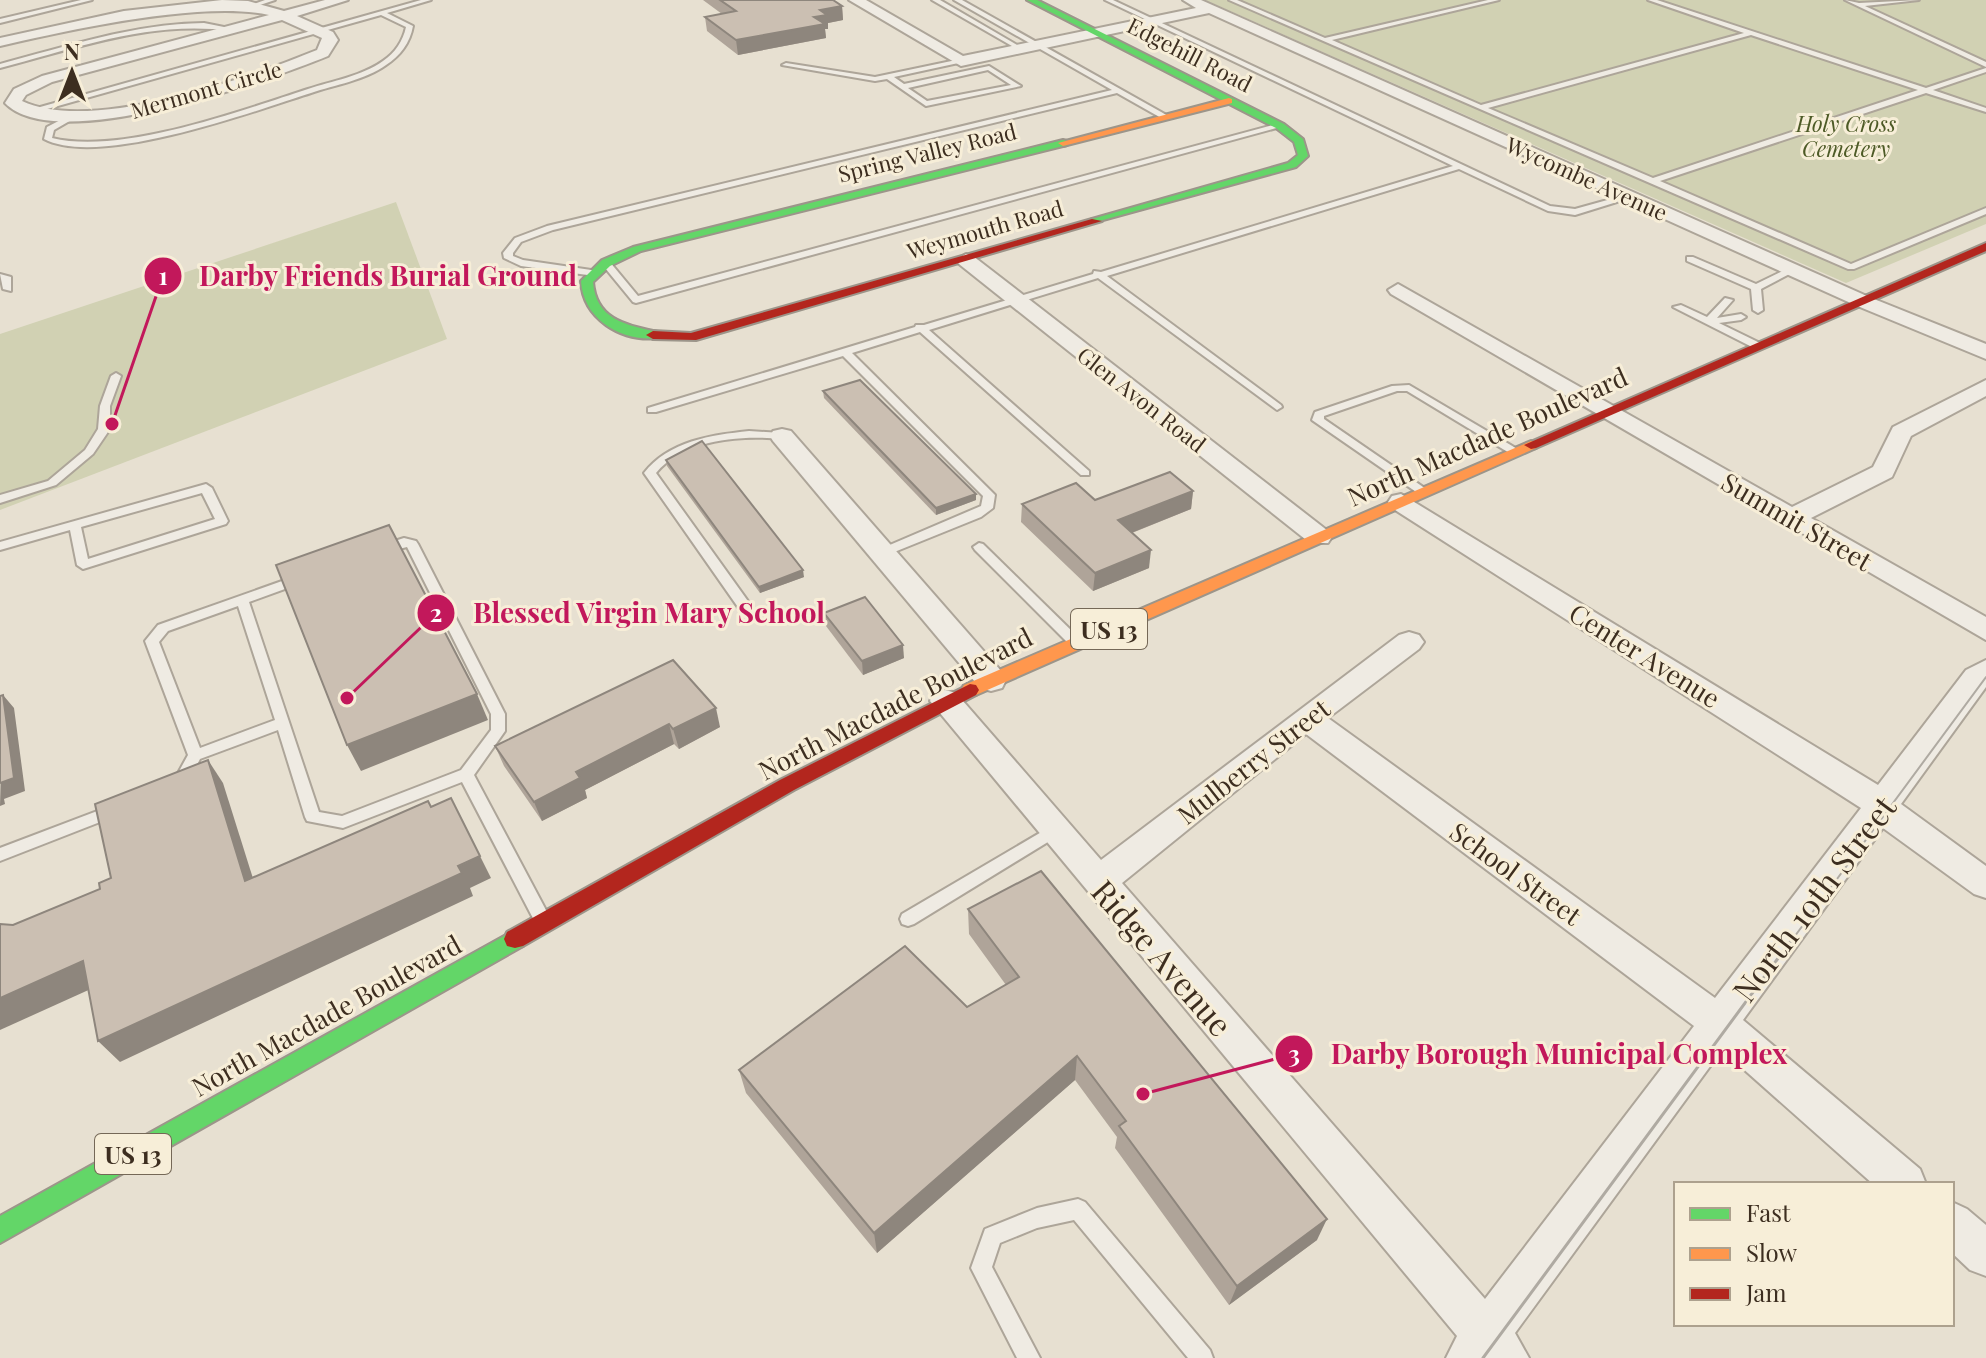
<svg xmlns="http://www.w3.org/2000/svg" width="1986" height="1358" font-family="'Playfair Display',serif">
<rect width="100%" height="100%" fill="#e7e0d1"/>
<g fill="#d1d1b3">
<polygon points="1205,0 1986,0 1986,224 1846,283"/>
<polygon points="396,202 447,339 0,510 0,334"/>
</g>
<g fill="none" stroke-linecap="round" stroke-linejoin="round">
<g stroke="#ada599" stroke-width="4">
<g id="lane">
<polygon points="81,0 92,0 0,23 0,19"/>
<polygon points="265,0 275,0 251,8 248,6"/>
<path d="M421 0H431L387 13 413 26C410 43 400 56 386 65 365 80 335 85 311 93 252 112 99 168 44 139L47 127 70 115H73V119L54 130 52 138C121 155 240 111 308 89 332 81 362 76 383 61 395 53 403 41 406 27L381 15 33 113 26 111Z"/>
<polygon points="932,0 940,0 1024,49 1019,50"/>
<polygon points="954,0 962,0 1170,117 1163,119 1117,93 553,230 521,242 513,253 513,256 523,260 598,271 598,275 595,276 521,266 504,258 503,253 515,238 547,226 1112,90"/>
<polygon points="1105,0 1113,0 1550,206 1575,209 1629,194 1633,197 1575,215 1548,211 1459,169 1107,276 1281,405 1282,407 1277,410 1098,278 929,330 1089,471 1089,475 1081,475 920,332 852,353 995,495 993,508 981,517 882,557 878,556 876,553 878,550 981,506 983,496 843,356 656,412 648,412 648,408 915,327 916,325 924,325 1093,274 1094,271 1101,272 1453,166"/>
<path d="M1229 0H1237L1325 38 1488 0H1499L1332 40 1481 105 1744 33 1648 0H1657L1926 88 1986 68V72L1933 90 1986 108V112L1926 93 1660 181 1851 264 1986 208V214L1854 269H1848ZM1751 35 1918 90 1653 178 1488 108Z"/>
<polygon points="1845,0 1859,3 1919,0 1865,6 1986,62 1986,67"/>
<path d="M204 23 234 29 231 31C151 20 77 48 0 68V64C68 46 133 24 204 23Z"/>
<path d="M961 59 963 62 894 77 904 84 989 66 1021 86 926 106 887 79 875 81 782 65 786 63 875 77ZM988 70 1011 85 927 101 908 88Z"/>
<polygon points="1277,124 1284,126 636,303 633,302 601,263 609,261 638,296"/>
<polygon points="1687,257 1693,257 1756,284 1789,268 1797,270 1761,289 1763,310 1758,313 1753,310 1751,289 1687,261"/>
<polygon points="0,274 11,277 11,291 3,289"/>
<polygon points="1725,298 1733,300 1717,318 1741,314 1746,317 1741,320 1719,323 1762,344 1762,348 1754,348 1673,307 1681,305 1707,317"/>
<polygon points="116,373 121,376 110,406 110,429 93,454 56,485 0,503 0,495 48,481 85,450 98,429 100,406 111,376"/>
<polygon points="1409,385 1519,450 1521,452 1519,454 1511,454 1407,391 1397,391 1324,416 1324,419 1426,489 1426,495 1422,496 1312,420 1315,412 1392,386"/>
<path d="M749 431 782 433 788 436 782 439C741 435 684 439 656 473L750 604 752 607 745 611 740 610 644 473C669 441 711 435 749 431Z"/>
<path d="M206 484 212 488 228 521 226 524 83 569 77 565 70 530 0 550V542ZM202 493 215 519 88 559 81 527Z"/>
<path d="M404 538 416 541 418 544 505 714V731L474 775 548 914 550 919 548 924 542 926 536 924 462 782 343 828 307 821 305 817 278 730 200 759 185 788H175L172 784 188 755 145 641 158 625 299 575 305 579 304 582 249 602 319 812 342 816 461 770 491 730V714L407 547 383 553 377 549 379 546ZM238 606 275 720 200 748 159 642 168 631Z"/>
<polygon points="979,543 983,544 1081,640 1083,643 1081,646 1071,646 975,550 973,547"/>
<polygon points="113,805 118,807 121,811 118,815 0,861 0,848"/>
<polygon points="1055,824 1061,826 1063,830 1061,834 914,924 908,926 902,924 900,919 902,914"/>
<polygon points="1078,1199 1085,1202 1210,1350 1213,1358 1188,1358 1074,1220 1037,1228 1000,1243 992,1267 1040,1358 1017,1358 971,1268 985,1229 1037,1208"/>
</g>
</g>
<g stroke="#ada599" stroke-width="4">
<g id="street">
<path d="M222 0 248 1 284 11 325 0H348L297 16 333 32 338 40 328 56C267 81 56 156 5 103L14 89 42 76 269 15C203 0 68 30 0 46V38L124 11ZM282 20 322 38 317 50C248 78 91 134 22 101L26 95 52 82Z"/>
<polygon points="849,0 866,0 963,56 1196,8 1183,0 1201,0 1869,297 1986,344 1986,359 1855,305 1209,13 961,66"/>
<polygon points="966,254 973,256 1328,531 1332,537 1328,543 1310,543 959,264 956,260"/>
<polygon points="1398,284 1792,507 1873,467 1893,427 1986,380 1986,396 1911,436 1892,477 1811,518 1986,617 1986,640 1391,294 1388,290"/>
<polygon points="782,429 791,431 1002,672 1006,680 1002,688 991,691 980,688 773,441 770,436 773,431"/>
<path d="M1401 494 1878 785 1966 670 1986 660V687L1901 804 1986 866V898L1974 894 1883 828 1743 1020 1920 1169 1926 1184H1873L1722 1050 1515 1333 1529 1358H1446L1457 1336 930 701 934 693 945 690 956 693 1101 860 1399 635 1409 632 1419 635 1424 642 1419 649 1328 718 1715 998 1861 808 1392 508 1388 502 1392 496ZM1306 734 1694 1026 1485 1299 1122 883Z"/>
<polygon points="1952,1202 1967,1209 1986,1225 1986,1276 1970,1270 1952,1253"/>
</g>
</g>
<g stroke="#9c958a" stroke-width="4">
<g id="fast">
<polygon points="1027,0 1037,0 1284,124 1303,139 1308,156 1296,167 1092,223 1092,219 1288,163 1298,155 1294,142 1276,128"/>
<path d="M1063 140 1067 141V145L641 251 610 266 593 282C596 320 626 325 658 332V338C621 342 583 319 581 281L602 260 633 247Z"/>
<polygon points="515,930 523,932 526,939 523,946 0,1243 0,1216"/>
</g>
</g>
<g stroke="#9c958a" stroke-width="4">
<g id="slow">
<polygon points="1229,98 1232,99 1232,103 1063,146 1058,143"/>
<polygon points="1531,441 1538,445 1536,448 976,695 964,695 961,690 964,685"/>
</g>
</g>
<g stroke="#9c958a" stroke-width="4">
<g id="jam">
<polygon points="1092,219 1102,221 696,340 653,339 646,335 653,331 691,333"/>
<polygon points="1986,243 1986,251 1536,448 1531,449 1524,445"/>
<polygon points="970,684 976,685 979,690 976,695 794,790 523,946 515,948 507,946 504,939 507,932 780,780"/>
</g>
</g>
<use href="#lane" fill="#efebe3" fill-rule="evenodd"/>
<use href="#street" fill="#efebe3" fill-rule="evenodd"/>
<use href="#fast" fill="#63d668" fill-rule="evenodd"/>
<use href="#slow" fill="#ff974d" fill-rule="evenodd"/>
<use href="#jam" fill="#b3261e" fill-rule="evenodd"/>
<polyline stroke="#afaaa2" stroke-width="2" points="1792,940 1986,677"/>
<polyline stroke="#afaaa2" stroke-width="3" points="1483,1358 1793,938"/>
</g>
<g fill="#afa499">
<polygon points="703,0 833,0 842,6 843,20 828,23 828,29 825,29 826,38 738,55 707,31 705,17 722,14"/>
<polygon points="823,391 976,500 936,515 824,398"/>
<polygon points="666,460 804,577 760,593 667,466"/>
<polygon points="1193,491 1191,509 1132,533 1149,568 1093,591 1021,522 1022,504 1095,500"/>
<polygon points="824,613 904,658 863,675 826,626"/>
<polygon points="673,660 720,727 679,749 674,744 585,790 587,798 542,821 504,766 495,746"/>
<polygon points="968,909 1317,1240 1229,1305 1115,1148 1117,1137 1075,1080 877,1253 746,1093 739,1070 967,1007 1006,985 969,934"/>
</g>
<g fill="#8e867d">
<polygon points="842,6 843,20 828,23 828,29 825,29 826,38 738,55 736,40 814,17 820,10"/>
<polygon points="1193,491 1191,509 1116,539 1118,520"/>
<polygon points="976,494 976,500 936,515 936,508"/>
<polygon points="1151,550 1149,568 1093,591 1095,573"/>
<polygon points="803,570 804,577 760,593 759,587"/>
<polygon points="903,645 904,658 863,675 862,661"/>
<polygon points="477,694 488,720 361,771 347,745"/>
<polygon points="3,695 14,708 25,791 4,799 5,804 0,806"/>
<polygon points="716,708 720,727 679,749 673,729"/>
<polygon points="669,724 674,744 585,790 587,798 542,821 534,802 576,772"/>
<polygon points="208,760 223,783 261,904 245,881"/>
<polygon points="480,856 491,878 470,888 473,896 120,1062 98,1041"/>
<polygon points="83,961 104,983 0,1030 0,998"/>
<polygon points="1077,1056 1075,1080 877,1253 874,1233"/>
<polygon points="1327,1219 1317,1240 1229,1305 1237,1286"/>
</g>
<g fill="#cbbfb2" stroke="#8e867d" stroke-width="2">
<polygon points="720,0 833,0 842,6 820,10 827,15 814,17 825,24 736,40 705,17 736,11"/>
<polygon points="860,380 976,494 936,508 823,391"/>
<polygon points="702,441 803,570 759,587 666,460"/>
<polygon points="1170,472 1193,491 1118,520 1151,550 1095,573 1022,504 1076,483 1095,500"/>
<polygon points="389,525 477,694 347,745 276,565"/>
<polygon points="865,597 903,645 862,661 824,613"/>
<polygon points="673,660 716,708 673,729 669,724 576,772 580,778 534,802 495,746"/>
<polygon points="3,695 14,778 0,783 0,696"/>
<polygon points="208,760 245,881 428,801 431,807 451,798 480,856 458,866 462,873 98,1041 83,961 0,998 0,924 13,925 100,889 99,883 111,878 95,804"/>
<polygon points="1041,871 1327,1219 1237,1286 1119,1126 1126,1121 1077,1056 874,1233 739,1070 905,946 967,1007 1019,977 968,909"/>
</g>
<g text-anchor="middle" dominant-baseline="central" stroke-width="6" stroke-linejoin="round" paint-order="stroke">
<g font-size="22" fill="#3d2e20" stroke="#f7eed8">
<text transform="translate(1190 54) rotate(27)">Edgehill Road</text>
<text transform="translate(206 89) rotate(-16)">Mermont Circle</text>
<text transform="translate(927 152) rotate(-14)">Spring Valley Road</text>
<text transform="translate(1587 178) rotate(24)">Wycombe Avenue</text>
<text transform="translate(985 229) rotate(-16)">Weymouth Road</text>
<text transform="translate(1142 399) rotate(38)">Glen Avon Road</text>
</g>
<g font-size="22" font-style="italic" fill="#4d5a26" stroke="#f7eed8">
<text x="1846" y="123">Holy Cross<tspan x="1846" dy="25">Cemetery</tspan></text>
</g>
<g fill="#f7eed8" stroke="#756857" stroke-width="2">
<rect x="1071" y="609" width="76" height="40" rx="6"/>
<rect x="95" y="1134" width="76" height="40" rx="6"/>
</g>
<g font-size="24" font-weight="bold" fill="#3d2e20">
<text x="1109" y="629">US 13</text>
<text x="133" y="1154">US 13</text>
</g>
<g font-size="26" fill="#3d2e20" stroke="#f7eed8">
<text transform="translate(1487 436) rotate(-24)">North Macdade Boulevard</text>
<text transform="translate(1797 521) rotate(30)">Summit Street</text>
<text transform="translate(1645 655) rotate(32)">Center Avenue</text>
<text transform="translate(895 703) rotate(-27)">North Macdade Boulevard</text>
<text transform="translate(1253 761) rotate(-38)">Mulberry Street</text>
<text transform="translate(1516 873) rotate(36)">School Street</text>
<text transform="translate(326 1015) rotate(-29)">North Macdade Boulevard</text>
</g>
<g font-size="32" fill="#3d2e20" stroke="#f7eed8">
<text transform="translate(1813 898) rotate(-53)">North 10th Street</text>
<text transform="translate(1163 957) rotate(49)">Ridge Avenue</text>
</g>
</g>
<path fill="none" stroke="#c2185b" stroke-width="3" d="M112 424L163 276M347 698L436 613M1143 1094L1294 1054"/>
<g fill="#c2185b" stroke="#f7eed8" stroke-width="3">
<circle cx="112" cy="424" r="8"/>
<circle cx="347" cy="698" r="8"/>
<circle cx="1143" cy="1094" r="8"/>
<circle cx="163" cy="276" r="20"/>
<circle cx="436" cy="613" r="20"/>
<circle cx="1294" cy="1054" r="20"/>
</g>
<g font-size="24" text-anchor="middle" font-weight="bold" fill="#fff">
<text x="163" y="285">1</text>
<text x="436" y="622">2</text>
<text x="1294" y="1063">3</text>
</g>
<g font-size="28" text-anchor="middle" font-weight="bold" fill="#c2185b" stroke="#f7eed8" stroke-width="6" stroke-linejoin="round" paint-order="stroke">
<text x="388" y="286">Darby Friends Burial Ground</text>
<text x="649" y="623">Blessed Virgin Mary School</text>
<text x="1559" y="1064">Darby Borough Municipal Complex</text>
</g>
<rect x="1674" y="1182" width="280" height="144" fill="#f7eed8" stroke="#ada18e" stroke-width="2"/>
<rect x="1690" y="1208" width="40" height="12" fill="#63d668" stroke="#ada18e" stroke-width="2"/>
<text x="1746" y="1222" font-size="24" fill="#3d2e20">Fast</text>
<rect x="1690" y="1248" width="40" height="12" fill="#ff974d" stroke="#ada18e" stroke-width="2"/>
<text x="1746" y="1262" font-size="24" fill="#3d2e20">Slow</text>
<rect x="1690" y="1288" width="40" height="12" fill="#b3261e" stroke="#ada18e" stroke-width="2"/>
<text x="1746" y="1302" font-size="24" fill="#3d2e20">Jam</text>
<g transform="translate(72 72)" stroke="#f7eed8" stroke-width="6" paint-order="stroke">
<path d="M0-6L14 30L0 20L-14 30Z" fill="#3d2e20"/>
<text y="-12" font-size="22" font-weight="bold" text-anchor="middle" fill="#3d2e20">N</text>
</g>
</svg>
